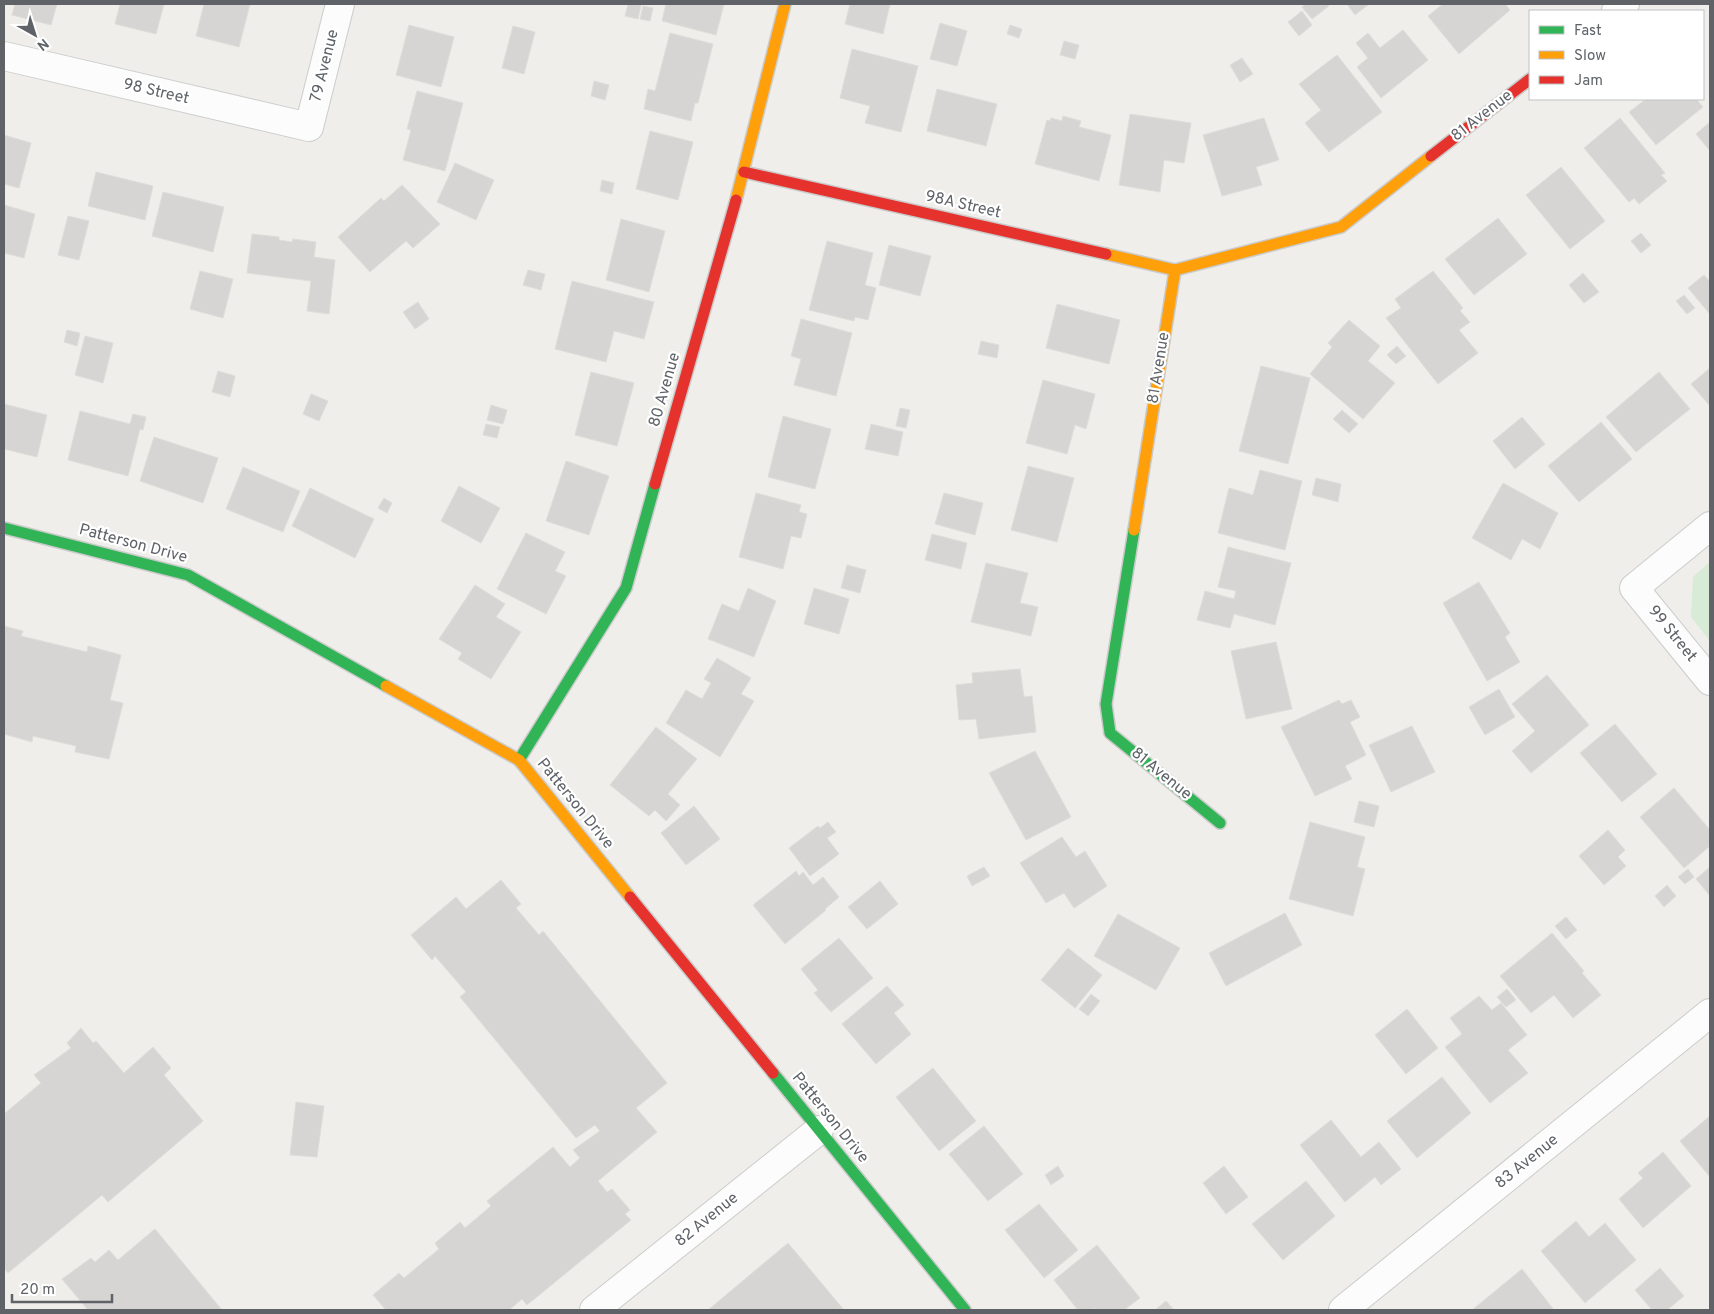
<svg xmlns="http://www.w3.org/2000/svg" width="1714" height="1314" font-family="Overpass,sans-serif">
<rect width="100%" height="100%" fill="#efeeea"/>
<polygon fill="#d8ebd6" points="1710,562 1710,641 1691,617 1693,577"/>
<g fill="#d6d5d3" stroke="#deddd9">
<polygon points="15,4 57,4 51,25 12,15"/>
<polygon points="120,4 164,4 156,34 115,24"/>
<polygon points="204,4 250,4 239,47 196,36"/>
<polygon points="628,4 641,5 638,19 625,16"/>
<polygon points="666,4 724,4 716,35 662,21"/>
<polygon points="850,4 890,4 883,34 845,24"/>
<polygon points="1306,4 1327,4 1329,6 1312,19 1302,7"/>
<polygon points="1347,4 1369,4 1355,15"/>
<polygon points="1443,4 1505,4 1510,10 1459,54 1428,16"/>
<polygon points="643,6 653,8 650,21 640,19"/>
<polygon points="1302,11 1312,25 1299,36 1288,22"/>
<polygon points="940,23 967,31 957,66 930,59"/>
<polygon points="409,25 454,37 441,87 396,75"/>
<polygon points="1010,25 1022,29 1019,38 1007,34"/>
<polygon points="513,26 535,32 524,74 502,68"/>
<polygon points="1403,30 1428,60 1381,98 1357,67 1368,58 1356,43 1368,33 1380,48"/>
<polygon points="670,33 713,44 698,103 695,103 691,121 644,109 648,89 655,91"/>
<polygon points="1064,41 1079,45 1075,59 1060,55"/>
<polygon points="852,49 918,66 901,132 865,123 870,106 840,98"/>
<polygon points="1337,55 1382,112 1329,152 1305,123 1321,110 1299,84"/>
<polygon points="1242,58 1253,74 1240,82 1230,65"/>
<polygon points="594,81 609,85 605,100 591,96"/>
<polygon points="937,89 997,104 986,146 927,131"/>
<polygon points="417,91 463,103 445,171 403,160 411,130 407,129"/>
<polygon points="1646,99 1696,99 1703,107 1656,145 1629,112"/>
<polygon points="1130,114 1191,123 1184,163 1164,160 1160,192 1119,185"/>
<polygon points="1063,116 1081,121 1079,127 1111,135 1099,181 1035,164 1047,120 1050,121 1051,118 1062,121"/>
<polygon points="1264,118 1279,160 1256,167 1262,185 1222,196 1203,135"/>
<polygon points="1620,118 1665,173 1661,175 1667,181 1639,204 1634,198 1629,202 1584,148"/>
<polygon points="1710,122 1710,151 1696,134"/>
<polygon points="650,131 693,142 678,200 636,189"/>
<polygon points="4,135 31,143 19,188 4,184"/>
<polygon points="455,163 494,180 476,220 437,202"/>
<polygon points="1561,167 1605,221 1570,249 1526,195"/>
<polygon points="96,172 153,186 145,220 88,206"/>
<polygon points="602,180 614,183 612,194 600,191"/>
<polygon points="402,185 440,224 413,248 406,241 370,272 338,237 381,198 384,201"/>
<polygon points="163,192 224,207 213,252 152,236"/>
<polygon points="4,205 35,214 24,258 4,253"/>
<polygon points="68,216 89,221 79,260 58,255"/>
<polygon points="1498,218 1527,254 1474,295 1445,259"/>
<polygon points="621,219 665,231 649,292 606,280"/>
<polygon points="1641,233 1651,245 1641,253 1631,241"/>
<polygon points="252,234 279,237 279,240 292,242 293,239 316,242 314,257 335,260 329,314 307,311 311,281 247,273"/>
<polygon points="827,241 873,253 865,285 876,288 868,320 855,317 854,321 809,310"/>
<polygon points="889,245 931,256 920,296 879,285"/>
<polygon points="528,270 545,274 541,290 523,285"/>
<polygon points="200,271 233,279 223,318 190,309"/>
<polygon points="1433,271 1463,308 1460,311 1470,322 1459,330 1478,353 1438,384 1386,318 1401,308 1395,299"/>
<polygon points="1583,273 1599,292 1584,303 1569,285"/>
<polygon points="1704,275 1710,282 1710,312 1709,313 1688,288"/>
<polygon points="572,281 654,302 644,339 614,331 606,362 555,349"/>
<polygon points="1684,295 1695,308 1687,314 1676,301"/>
<polygon points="418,302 429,319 415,329 403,312"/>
<polygon points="1057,304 1120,320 1109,364 1046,348"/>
<polygon points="801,319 852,333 836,396 794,385 801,359 791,356"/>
<polygon points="1349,320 1380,346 1368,361 1395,383 1363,419 1310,374 1332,347 1328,343"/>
<polygon points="67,330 80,333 77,346 64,342"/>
<polygon points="85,336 113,343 103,383 75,375"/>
<polygon points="981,341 999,345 997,358 978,354"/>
<polygon points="1397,346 1406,356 1396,364 1387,355"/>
<polygon points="1261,366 1310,378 1288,464 1239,451"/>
<polygon points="1710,368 1710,406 1691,384"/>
<polygon points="218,371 235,376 230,397 212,392"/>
<polygon points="591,372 634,383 617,446 575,435"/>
<polygon points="1659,372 1690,409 1636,452 1606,417"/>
<polygon points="1043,380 1095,394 1086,429 1075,425 1067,454 1026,443"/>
<polygon points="311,394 328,401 319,421 303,414"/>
<polygon points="4,404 47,415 37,457 4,449"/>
<polygon points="491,405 507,410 503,424 487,420"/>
<polygon points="900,408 910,410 906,428 896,426"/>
<polygon points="1342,410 1358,424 1349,433 1333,419"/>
<polygon points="80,411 130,424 133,414 146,417 143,430 140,429 128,476 68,460"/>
<polygon points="783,416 831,429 815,489 768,477"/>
<polygon points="1522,417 1545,444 1515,469 1493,441"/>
<polygon points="1601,422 1632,459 1579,502 1548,466"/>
<polygon points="486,424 500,427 497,438 483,435"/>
<polygon points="871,424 903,432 898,456 865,449"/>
<polygon points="154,437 218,458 203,503 140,481"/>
<polygon points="566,461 609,476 589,535 546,521"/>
<polygon points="1028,466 1074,478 1057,542 1011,530"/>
<polygon points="243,467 300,491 283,532 226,509"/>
<polygon points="1260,470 1302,481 1285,550 1218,533 1229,488 1253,495"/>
<polygon points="1316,478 1341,484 1338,502 1312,495"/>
<polygon points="1503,483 1558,513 1540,549 1522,539 1511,560 1472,538"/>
<polygon points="459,486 500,508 481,543 441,521"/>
<polygon points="310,488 374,519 355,558 292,526"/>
<polygon points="756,493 801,505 799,512 807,514 801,538 791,536 783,569 739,557"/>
<polygon points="944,493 983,503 975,535 935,524"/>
<polygon points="384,498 392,503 387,513 378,508"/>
<polygon points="526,533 565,552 555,571 566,576 546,614 497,589"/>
<polygon points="932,534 967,543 961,569 925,560"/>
<polygon points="1228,547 1291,563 1275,625 1234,614 1230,628 1197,620 1205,591 1234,599 1236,591 1218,587"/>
<polygon points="986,563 1028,573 1020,603 1038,607 1031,636 971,622"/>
<polygon points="847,565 866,570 860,593 841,588"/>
<polygon points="1479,582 1510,633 1505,637 1520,662 1487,681 1443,603"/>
<polygon points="475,585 505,604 496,617 521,632 491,679 458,659 462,653 439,639"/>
<polygon points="748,588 776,601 754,657 708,639 722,604 739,611"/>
<polygon points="814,588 849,599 839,634 804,624"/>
<polygon points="4,626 23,631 21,636 87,652 88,646 121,655 110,700 123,703 109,759 75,752 76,746 33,736 32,742 4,734"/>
<polygon points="1276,642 1292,709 1246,719 1231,651"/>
<polygon points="717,658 751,678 741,694 754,701 720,757 666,723 686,690 702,699 711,683 704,679"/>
<polygon points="1020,669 1024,697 1032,696 1036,732 979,739 976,719 959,720 956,685 973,683 972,673"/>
<polygon points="1547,675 1589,725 1531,773 1512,751 1535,731 1512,704"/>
<polygon points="1499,689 1515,717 1485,735 1469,707"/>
<polygon points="1339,700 1342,704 1351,700 1360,717 1350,722 1366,755 1345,766 1352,779 1315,796 1281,727"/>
<polygon points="1615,724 1657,774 1622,802 1580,753"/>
<polygon points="1412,726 1435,772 1391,792 1369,745"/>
<polygon points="656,727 697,759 668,794 680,805 666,821 655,810 649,816 610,785"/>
<polygon points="1035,751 1071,817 1026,840 989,773"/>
<polygon points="1674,788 1710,830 1710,846 1684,868 1640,817"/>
<polygon points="1359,801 1379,806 1374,827 1354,822"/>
<polygon points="694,806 720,839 686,865 661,833"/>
<polygon points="828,822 836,832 827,838 839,854 810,876 789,848 818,826 820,828"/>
<polygon points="1310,822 1365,837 1357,867 1365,869 1353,916 1289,899"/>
<polygon points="1608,830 1625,850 1618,857 1626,866 1604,885 1579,856"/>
<polygon points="1062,837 1076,857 1085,851 1107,886 1074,908 1064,893 1046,903 1020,863"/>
<polygon points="984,867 990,876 972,886 967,876"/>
<polygon points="1710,867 1710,896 1696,879"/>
<polygon points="1688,869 1694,877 1685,884 1678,877"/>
<polygon points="796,871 799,876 803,872 813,885 823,877 839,897 825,909 826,910 785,944 753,905"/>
<polygon points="501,880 521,904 516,908 539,935 543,931 667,1083 636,1108 657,1132 598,1181 607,1192 612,1189 630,1210 625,1214 631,1220 527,1305 522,1299 509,1310 386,1310 373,1295 399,1273 404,1278 439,1249 435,1243 460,1222 465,1228 491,1206 487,1201 553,1147 570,1167 580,1158 573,1150 600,1131 595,1125 576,1138 460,997 466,992 435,956 432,960 411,935 456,897 466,909"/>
<polygon points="880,881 898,904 867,929 848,907"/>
<polygon points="1667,885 1676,896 1664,907 1655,896"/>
<polygon points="1285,913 1302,945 1226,986 1209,953"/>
<polygon points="1118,914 1180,948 1156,990 1094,956"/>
<polygon points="1566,917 1577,930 1566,939 1555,926"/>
<polygon points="1552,933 1584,971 1582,973 1601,995 1573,1018 1554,995 1531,1013 1500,976"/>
<polygon points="839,938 873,978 831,1012 814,993 818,990 801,969"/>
<polygon points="1068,948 1102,975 1075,1008 1041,980"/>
<polygon points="887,986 904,1005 894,1013 911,1034 876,1064 842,1024"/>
<polygon points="1507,989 1516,1000 1506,1007 1497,997"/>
<polygon points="1091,994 1100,1001 1088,1016 1079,1009"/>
<polygon points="1479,996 1492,1010 1501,1003 1527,1035 1508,1050 1528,1073 1490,1103 1445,1047 1462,1034 1450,1018"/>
<polygon points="1407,1009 1438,1048 1406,1074 1375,1035"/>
<polygon points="81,1028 93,1043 96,1041 124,1073 153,1047 171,1068 164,1075 203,1121 108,1202 102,1195 8,1273 4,1268 4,1114 41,1083 34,1075 71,1048 67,1043"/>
<polygon points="933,1068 976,1121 939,1151 896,1097"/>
<polygon points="1442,1077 1471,1113 1417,1158 1387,1121"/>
<polygon points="296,1102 324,1106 317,1157 290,1155"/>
<polygon points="1710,1116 1710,1177 1680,1141"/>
<polygon points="1331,1120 1361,1157 1379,1142 1401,1169 1381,1185 1375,1177 1345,1202 1300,1145"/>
<polygon points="984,1126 1023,1174 988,1201 949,1154"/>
<polygon points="1663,1152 1691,1186 1643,1228 1619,1199 1643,1178 1638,1173"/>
<polygon points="1058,1166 1064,1176 1051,1185 1045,1175"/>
<polygon points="1224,1166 1248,1197 1226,1214 1203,1183"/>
<polygon points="1306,1181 1335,1216 1283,1260 1252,1224"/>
<polygon points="1039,1204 1078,1250 1044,1278 1005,1230"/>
<polygon points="1576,1221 1589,1237 1605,1223 1636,1260 1585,1303 1541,1251"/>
<polygon points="155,1229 222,1310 88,1310 62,1279 91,1258 95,1262 109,1250 118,1260"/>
<polygon points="788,1243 844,1310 708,1310"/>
<polygon points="1097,1245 1140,1298 1124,1310 1096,1310 1094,1308 1090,1310 1078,1310 1054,1280"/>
<polygon points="1660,1268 1684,1296 1667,1310 1652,1310 1635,1290"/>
<polygon points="1522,1269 1554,1310 1472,1310"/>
<polygon points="1166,1301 1174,1310 1155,1310"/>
</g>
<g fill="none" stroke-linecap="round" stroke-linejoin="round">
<g stroke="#cbcccc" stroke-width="30">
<g id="street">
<polyline points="1616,11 1625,4"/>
<polyline points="4,56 309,127 340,4"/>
<polyline points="1710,526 1634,588 1710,681"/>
<polyline points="594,1310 819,1130"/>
<polyline points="1343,1310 1710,1013"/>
</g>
</g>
<g stroke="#cacacb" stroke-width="14">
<g id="fast">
<polyline points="4,528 188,575 386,686"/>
<polyline points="1134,530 1106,704 1110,733 1220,823"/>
<polyline points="519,760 626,588 655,484"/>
<polyline points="773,1073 965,1310"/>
</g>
</g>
<g stroke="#cacacb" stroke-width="14">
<g id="slow">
<polyline points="736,200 785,4"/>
<polyline points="1106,254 1175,270 1341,227 1431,156"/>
<polyline points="1134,530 1175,270"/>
<polyline points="386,686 519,760 630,897"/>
</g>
</g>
<g stroke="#cacacb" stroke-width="14">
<g id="jam">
<polyline points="1431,156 1530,79"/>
<polyline points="744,172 1106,254"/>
<polyline points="655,484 736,200"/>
<polyline points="630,897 773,1073"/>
</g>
</g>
<use href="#street" stroke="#fdfcfc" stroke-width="28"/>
<use href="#fast" stroke="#30b455" stroke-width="11"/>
<use href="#slow" stroke="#ff9f0a" stroke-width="11"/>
<use href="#jam" stroke="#e5322d" stroke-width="11"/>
</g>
<g text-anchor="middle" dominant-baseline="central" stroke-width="4.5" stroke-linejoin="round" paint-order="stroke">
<g font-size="16" fill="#5f6368" stroke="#fff">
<text transform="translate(325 66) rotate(-76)">79 Avenue</text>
<text transform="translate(156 92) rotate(13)">98 Street</text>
<text transform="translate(1482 116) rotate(-38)">81 Avenue</text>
<text transform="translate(963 205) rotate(13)">98A Street</text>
<text transform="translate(1159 368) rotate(-81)">81 Avenue</text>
<text transform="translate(665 390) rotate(-74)">80 Avenue</text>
<text transform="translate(133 544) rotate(15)">Patterson Drive</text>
<text transform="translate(1672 634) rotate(51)">99 Street</text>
<text transform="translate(1161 774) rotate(39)">81 Avenue</text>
<text transform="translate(575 804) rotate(51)">Patterson Drive</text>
<text transform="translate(830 1118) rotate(51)">Patterson Drive</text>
<text transform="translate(1527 1162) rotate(-39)">83 Avenue</text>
<text transform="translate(707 1220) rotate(-39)">82 Avenue</text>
</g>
</g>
<rect width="1714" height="1314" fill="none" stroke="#5f6368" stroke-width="10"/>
<rect x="1529" y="10" width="175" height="90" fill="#ffffff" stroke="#bfc1c3"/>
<rect x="1539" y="26" width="25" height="8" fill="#30b455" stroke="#bfc1c3"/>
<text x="1574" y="35" font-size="15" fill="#5f6368">Fast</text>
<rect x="1539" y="51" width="25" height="8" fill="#ff9f0a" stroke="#bfc1c3"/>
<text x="1574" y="60" font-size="15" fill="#5f6368">Slow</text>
<rect x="1539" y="76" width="25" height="8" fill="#e5322d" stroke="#bfc1c3"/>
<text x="1574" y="85" font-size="15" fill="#5f6368">Jam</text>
<g transform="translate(35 35) rotate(141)" stroke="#ffffff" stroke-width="4" paint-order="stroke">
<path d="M0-4L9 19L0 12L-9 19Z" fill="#5f6368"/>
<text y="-8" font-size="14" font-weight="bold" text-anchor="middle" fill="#5f6368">N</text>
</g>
<path d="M12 1294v8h100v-8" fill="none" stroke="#5f6368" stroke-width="2.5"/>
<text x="20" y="1294" font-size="15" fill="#5f6368" stroke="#ffffff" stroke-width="4" paint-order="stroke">20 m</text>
</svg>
